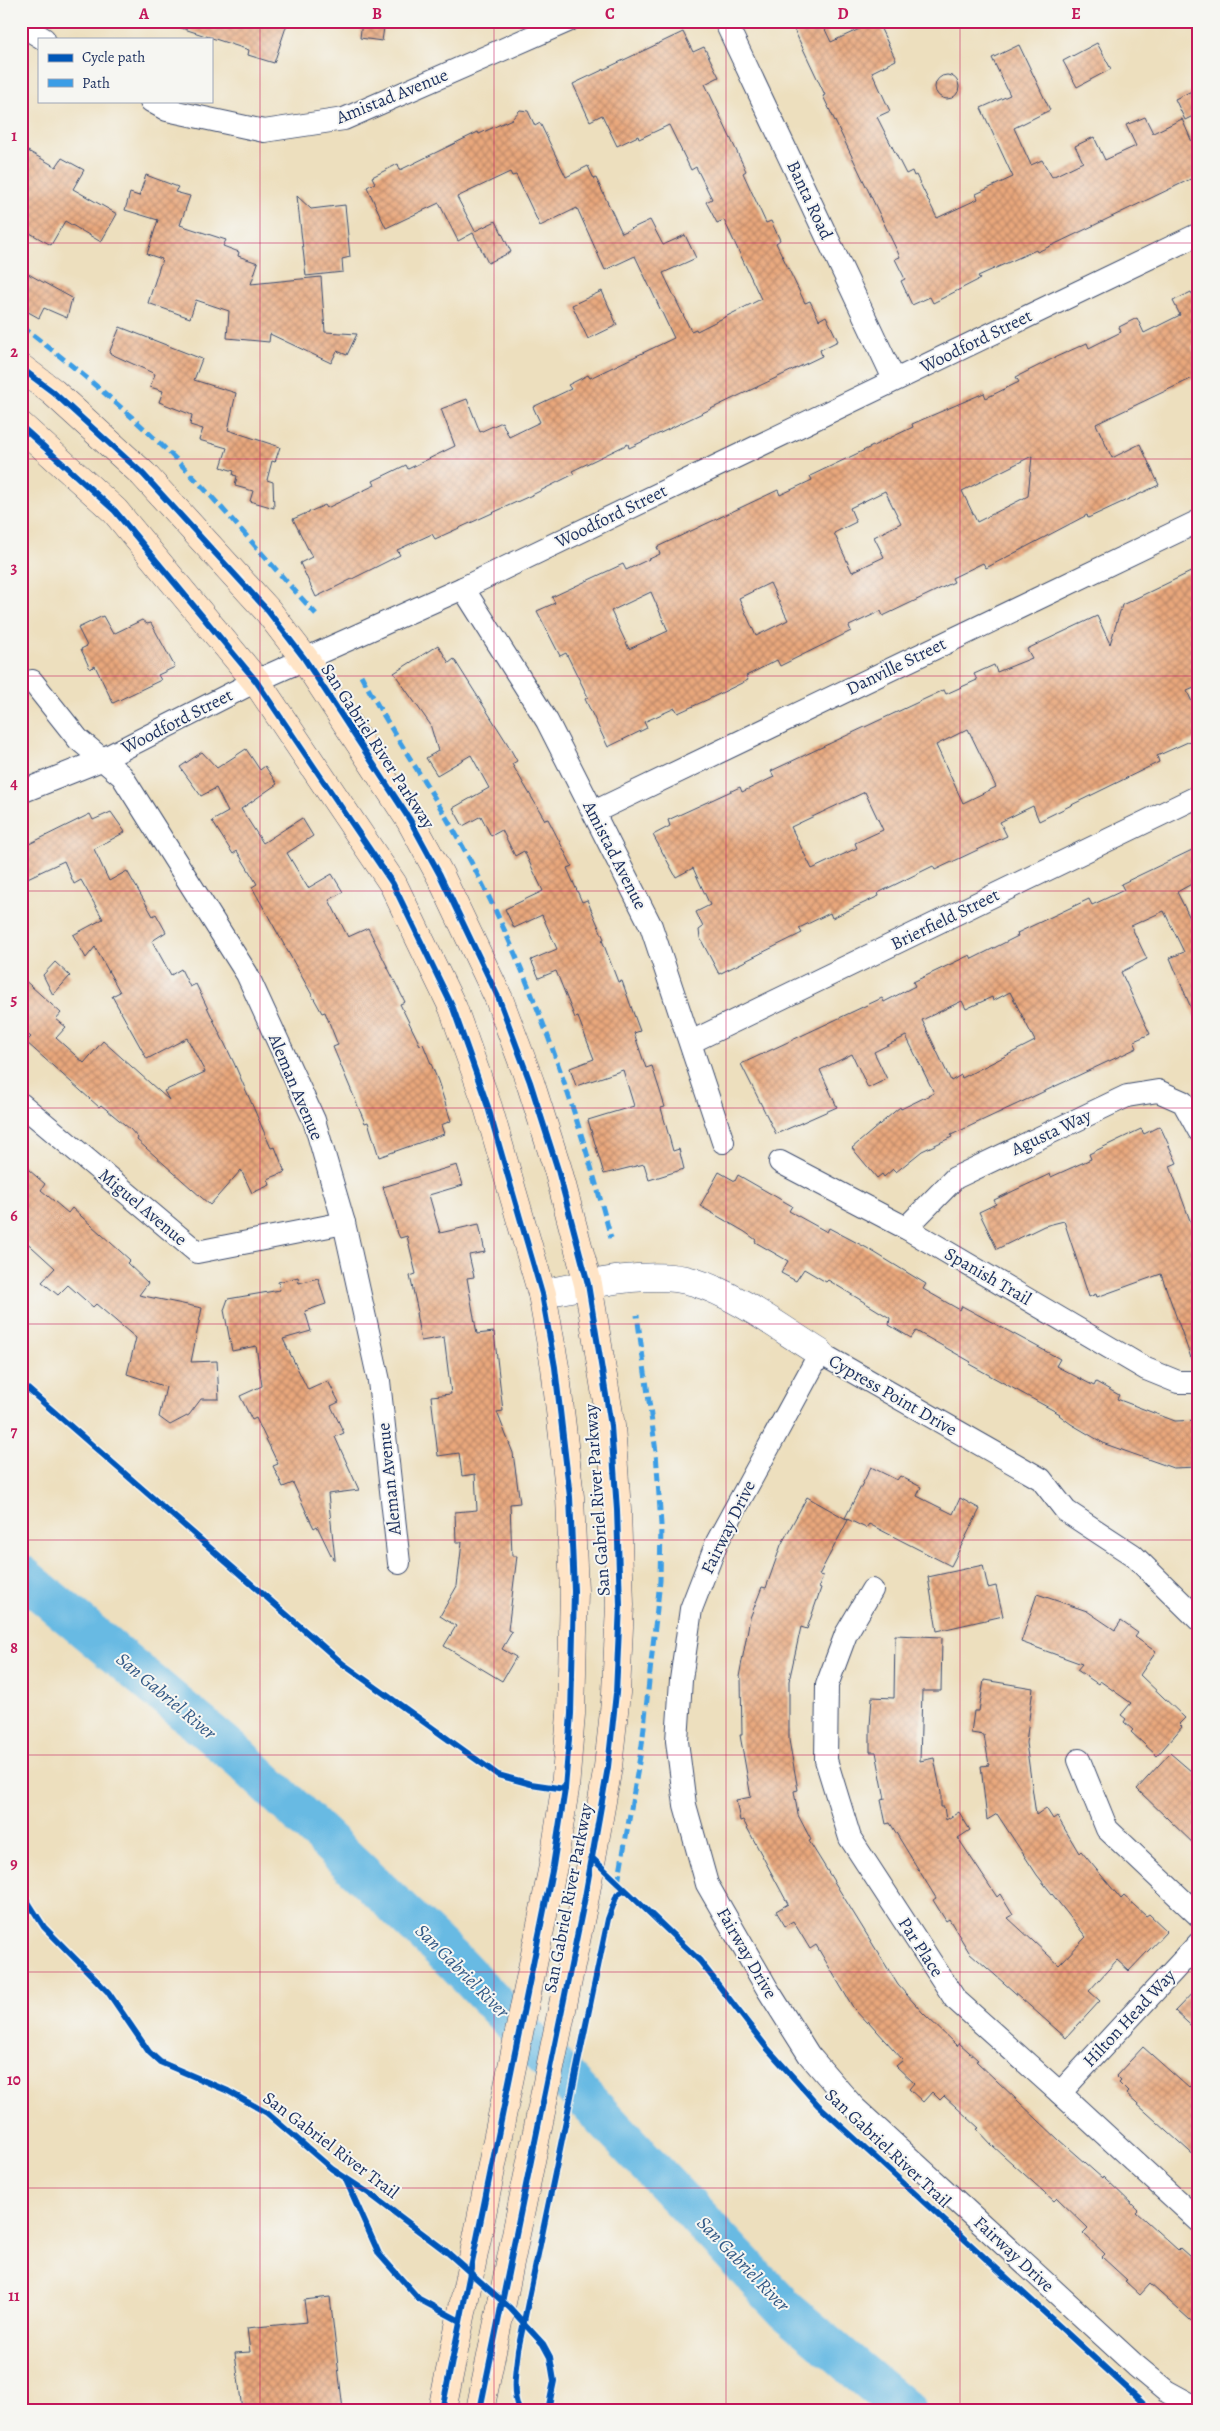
<svg xmlns="http://www.w3.org/2000/svg" width="1220" height="2431" font-family="Alegreya,serif">
<defs>
<pattern id="building-cross-hatch" width="8" height="8" patternUnits="userSpaceOnUse" patternTransform="scale(1.25)"><rect width="8" height="8" fill="#e9a77c"/><path d="M0 0l8 8M0 8l8-8" fill="none" stroke="#bc8869"/></pattern>
</defs>
<rect width="100%" height="100%" fill="#f6f6f2"/>
<filter id="ink" filterUnits="userSpaceOnUse"><feTurbulence type="fractalNoise" baseFrequency=".02" numOctaves="2"/><feDisplacementMap in="SourceGraphic" scale="10" xChannelSelector="R" yChannelSelector="G"/><feConvolveMatrix kernelMatrix="1 2 1 2 8 2 1 2 1" color-interpolation-filters="sRGB"/></filter>
<filter id="wash" filterUnits="userSpaceOnUse"><feTurbulence type="fractalNoise" baseFrequency=".0096" numOctaves="4" result="noise"/><feDisplacementMap in="SourceGraphic" scale="20" xChannelSelector="R" yChannelSelector="G"/><feGaussianBlur stdDeviation="1.12" result="paint"/><feColorMatrix in="noise" values="0 0 0 0 0 0 0 0 0 0 0 0 0 0 0 0 0 1.4 0 .05"/><feComposite in="paint" operator="in"/></filter>
<g filter="url(#wash)">
<rect width="100%" height="100%" fill="#eddfbe"/>
<g fill="none" stroke-linecap="round" stroke-linejoin="round">
<polyline stroke="#67bae3" stroke-width="41" points="21,1575 240,1758 457,1964 787,2311 905,2410"/>
</g>
<g id="blocks">
<g fill="url(#building-cross-hatch)" fill-rule="evenodd">
<polygon points="172,21 288,21 274,63 248,55 249,50 172,25"/>
<polygon points="362,21 385,21 382,41 360,38"/>
<polygon points="790,21 821,21 831,42 877,21 896,60 872,72 890,111 877,117 906,174 912,171 914,176 916,175 937,218 978,199 976,194 1013,177 981,108 1010,95 992,58 1019,45 1050,110 1014,128 1031,165 1042,160 1052,177 1083,162 1075,146 1094,137 1105,160 1136,146 1126,125 1145,117 1153,133 1182,119 1199,158 1199,175 1055,244 1037,252 1036,250 978,276 980,279 933,303 930,297 912,305 901,281 905,279 895,259 900,257 823,96 825,95"/>
<polygon points="683,32 693,52 704,47 719,77 705,84 746,171 743,173 766,223 771,221 780,240 776,243 805,303 810,301 819,320 826,316 838,341 820,350 822,356 629,448 628,444 572,471 574,474 532,495 435,539 432,534 397,550 400,555 316,597 300,563 312,557 293,519 325,505 327,508 375,485 373,481 406,465 408,469 455,446 441,409 467,399 480,432 502,422 509,437 540,422 533,407 571,389 568,385 588,375 590,378 674,338 635,256 605,270 577,208 540,226 516,175 512,176 510,172 457,197 475,231 496,221 511,252 488,263 473,233 458,241 439,203 386,228 367,187 375,183 372,177 398,164 400,170 478,132 479,134 512,119 520,110 528,111 535,126 540,123 566,177 588,166 594,179 596,178 622,233 650,220 663,245 685,235 696,258 663,273 691,331 696,329 697,331 761,299 724,220 717,223 706,202 712,199 696,167 691,170 669,125 639,139 638,136 617,146 602,115 590,121 573,84"/>
<polygon points="1097,43 1111,69 1077,87 1063,61"/>
<circle cx="947" cy="87" r="12"/>
<polygon points="1194,90 1199,101 1199,113 1185,120 1175,99"/>
<polygon points="21,147 56,167 62,158 84,170 73,189 117,214 101,242 65,221 51,245 21,228"/>
<polygon points="146,175 178,187 175,192 190,196 180,225 226,240 223,246 239,252 238,256 258,263 251,284 321,277 325,332 357,334 347,355 337,351 331,363 270,334 269,342 227,338 229,311 196,300 190,318 148,303 162,259 147,254 158,220 125,210 130,193 139,196"/>
<polygon points="297,196 311,209 345,205 350,257 342,259 343,272 306,276"/>
<polygon points="21,270 72,298 67,318 44,308 39,318 21,308"/>
<polygon points="602,291 617,325 588,339 572,305"/>
<path d="M1191 292 1199 306V353L1195 345 1192 347 1199 360V375L1096 424 1112 458 1140 444 1159 485 1088 518 1087 515 986 568 983 563 952 578 954 582 883 616 881 611 849 626 851 631 780 666 777 660 746 676 748 680 711 698 678 713 675 708 644 722 647 728 608 747 585 699 588 697 566 653 560 656 537 611 555 603 552 597 623 564 626 570 660 554 657 547 778 490 780 495 812 480 810 476 913 427 912 424 984 393 986 398 1019 382 1016 377 1056 357 1087 343 1089 348 1121 332 1119 327 1137 318 1144 333 1180 315 1173 301ZM1032 456 1028 496 977 522 962 491ZM885 491 901 523 874 537 884 557 852 572 834 533 856 522 850 508ZM770 583 788 620 756 636 739 598ZM651 592 668 631 629 649 611 611Z"/>
<polygon points="120,327 202,359 194,380 236,393 228,430 280,447 275,462 272,461 267,480 273,482 274,508 250,501 253,491 235,486 237,476 233,475 234,471 221,467 227,448 199,440 203,429 190,425 192,415 159,402 163,391 150,387 155,374 109,353"/>
<path d="M1199 568V607L1193 610 1199 619V686L1187 691 1199 717V737L1157 756 1159 762 1039 821 1033 806 1000 822 1007 836 935 870 933 866 878 893 879 896 832 918 830 913 799 928 802 933 719 974 700 938 699 930 703 927 696 912 710 905 693 868 676 877 653 835 670 826 668 820 740 787 742 792 774 777 771 771 944 690 946 694 977 680 974 674 994 665 997 672 1032 658 1027 649 1097 616 1110 644 1122 605ZM968 729 996 787 963 803 936 745ZM865 792 883 830 855 843 857 848 812 869 791 827Z"/>
<polygon points="103,616 113,634 142,620 147,624 151,623 175,667 158,675 161,680 113,703 95,666 90,669 81,649 87,646 78,628"/>
<polygon points="438,645 449,663 454,659 507,743 517,761 512,764 545,820 548,819 572,866 567,868 582,902 587,900 604,939 602,940 618,982 622,981 633,1012 640,1031 634,1033 646,1068 652,1066 665,1107 661,1108 673,1151 679,1149 684,1169 649,1180 644,1164 604,1174 588,1120 634,1106 623,1070 576,1086 570,1068 594,1059 578,1017 575,1018 556,971 539,978 531,960 557,949 542,915 514,928 505,909 543,891 524,851 515,856 502,830 491,836 481,816 463,826 453,808 489,788 471,755 437,775 426,758 438,751 430,724 394,673"/>
<polygon points="246,749 260,770 265,766 277,784 241,809 263,843 302,818 313,836 287,853 308,888 332,874 343,892 329,900 348,937 368,928 405,1002 400,1004 420,1045 423,1044 438,1081 451,1121 441,1125 444,1134 379,1157 368,1122 365,1123 333,1047 338,1045 325,1012 322,1013 252,887 257,884 237,851 233,854 212,821 228,812 216,788 201,796 180,767 202,752 217,768"/>
<polygon points="111,812 125,832 94,849 109,881 127,871 153,916 156,914 166,932 152,941 171,975 181,969 190,987 196,984 234,1063 271,1148 275,1147 285,1172 268,1179 270,1185 252,1193 241,1170 210,1205 137,1140 138,1138 130,1129 101,1105 99,1107 26,1042 31,1037 21,1029 21,977 61,1013 56,1019 66,1027 56,1038 84,1063 103,1041 169,1100 164,1091 205,1072 187,1038 147,1059 112,996 120,992 95,947 86,958 73,935 103,919 81,880 74,884 64,861 21,881 21,848 90,814 93,820"/>
<path d="M1192 850 1199 865V880L1177 892 1199 936V1027L1170 958 1184 952 1164 911 1131 926 1147 959 1121 972 1150 1034 1134 1041 1137 1048 951 1135 952 1137 922 1151 896 1172 893 1169 884 1177 882 1174 877 1178 852 1148 900 1107 901 1109 934 1093 906 1036 874 1052 887 1079 868 1088 852 1054 820 1070 837 1107 776 1134 741 1064 882 998 884 1002 915 986 913 982 970 955 972 959 1018 936 1017 933 1089 899 1092 905 1124 890 1121 884ZM1010 992 1035 1041 962 1078 961 1075 951 1081 922 1020 962 1001 966 1009 992 997 993 1001Z"/>
<polygon points="55,962 70,976 53,995 43,975"/>
<polygon points="1160,1126 1177,1163 1170,1166 1199,1245 1199,1369 1195,1369 1161,1274 1097,1297 1096,1294 1089,1297 1064,1221 1044,1226 997,1249 979,1212 996,1204 994,1200 1050,1174 1051,1177 1091,1159 1089,1154 1118,1140 1141,1129 1144,1134"/>
<polygon points="21,1163 45,1184 41,1190 68,1213 72,1208 130,1260 127,1263 148,1283 139,1295 202,1308 191,1362 217,1361 219,1399 201,1399 189,1415 170,1425 159,1417 166,1387 127,1374 136,1338 96,1304 93,1307 68,1285 58,1295 42,1282 55,1268 21,1237"/>
<polygon points="457,1165 463,1185 429,1195 440,1233 479,1224 485,1252 469,1255 474,1277 467,1278 477,1334 494,1332 503,1411 497,1412 513,1453 520,1503 510,1504 512,1556 517,1556 508,1630 512,1632 502,1649 516,1657 502,1681 444,1646 456,1626 440,1616 457,1586 462,1542 456,1542 455,1512 477,1510 475,1474 462,1476 459,1453 438,1456 431,1396 451,1394 444,1337 421,1341 416,1313 418,1312 410,1276 416,1274 407,1236 400,1238 398,1234 383,1187"/>
<polygon points="719,1172 735,1181 738,1175 792,1206 789,1211 827,1232 829,1228 867,1248 926,1284 923,1289 960,1310 962,1306 1060,1359 1056,1366 1094,1386 1096,1382 1119,1395 1117,1399 1175,1421 1199,1420 1199,1467 1173,1468 1105,1444 1071,1424 1059,1415 1060,1414 969,1364 971,1362 916,1331 911,1338 889,1325 890,1318 828,1280 826,1282 804,1269 796,1281 781,1273 788,1261 755,1242 756,1240 745,1232 700,1206"/>
<polygon points="298,1277 299,1283 318,1278 326,1304 305,1311 311,1331 283,1339 308,1390 328,1381 339,1402 331,1406 344,1433 335,1437 359,1490 328,1494 335,1559 333,1559 317,1526 314,1528 310,1520 293,1483 283,1487 273,1466 278,1464 256,1418 252,1420 240,1396 262,1386 256,1346 232,1351 224,1310 228,1299 280,1290 278,1282"/>
<polygon points="871,1467 897,1480 900,1476 921,1487 917,1496 953,1514 960,1498 980,1509 951,1566 869,1524 866,1528 845,1518"/>
<polygon points="807,1497 848,1520 819,1575 823,1576 819,1587 821,1588 807,1629 801,1627 789,1681 789,1740 798,1790 794,1791 798,1815 811,1840 809,1841 898,1985 923,2013 957,2046 959,2043 978,2060 976,2061 1059,2140 1102,2178 1103,2176 1138,2210 1136,2212 1178,2250 1180,2248 1199,2265 1199,2328 1150,2284 1140,2295 1125,2281 1127,2280 1102,2257 1105,2254 1083,2233 1088,2228 1057,2198 1054,2201 993,2146 977,2129 979,2128 944,2096 940,2100 932,2092 923,2102 909,2089 914,2083 896,2066 903,2060 868,2021 867,2023 854,2009 816,1945 810,1949 793,1921 785,1926 776,1911 788,1904 743,1820 740,1821 736,1800 751,1797 740,1735 742,1735 741,1678 739,1677 750,1618 762,1587 766,1588 781,1545"/>
<polygon points="983,1565 988,1588 996,1586 1003,1616 937,1631 928,1577"/>
<polygon points="1037,1594 1087,1611 1115,1630 1121,1621 1138,1633 1135,1637 1156,1652 1140,1675 1185,1718 1179,1724 1182,1727 1157,1756 1131,1732 1133,1730 1124,1722 1126,1719 1121,1715 1131,1703 1100,1681 1098,1684 1077,1670 1082,1664 1021,1642"/>
<polygon points="895,1635 942,1637 941,1691 922,1691 920,1761 934,1758 941,1793 941,1807 944,1807 946,1820 959,1812 970,1830 958,1838 997,1897 1000,1894 1013,1915 1008,1918 1059,1965 1086,1937 1037,1875 997,1814 987,1820 981,1766 989,1765 984,1735 971,1733 974,1711 979,1711 984,1680 1033,1688 1026,1743 1036,1815 1046,1808 1053,1819 1057,1816 1079,1853 1081,1851 1121,1899 1124,1896 1146,1916 1149,1914 1167,1931 1129,1971 1117,1960 1089,1991 1100,2001 1066,2038 969,1952 949,1919 946,1921 933,1900 936,1898 890,1823 886,1824 881,1800 885,1799 876,1752 870,1752 870,1726 872,1697 894,1698"/>
<polygon points="1170,1753 1199,1778 1199,1849 1137,1789"/>
<polygon points="1199,1986 1199,2033 1175,2011"/>
<polygon points="1143,2047 1189,2088 1199,2077 1199,2160 1126,2094 1128,2092 1119,2083 1121,2081 1116,2076"/>
<polygon points="330,2297 343,2410 242,2410 235,2353 250,2352 247,2328 307,2322 304,2300"/>
</g>
</g>
</g>
<g filter="url(#ink)">
<use href="#blocks" fill-opacity="0" stroke="#3a496c" stroke-width="1"/>
<g fill="none" stroke-linecap="round" stroke-linejoin="round">
<g stroke="#3a496c" stroke-width="24">
<g id="minor">
<polyline points="725,21 894,379"/>
<polyline points="21,25 44,39"/>
<polyline points="151,101 167,110 264,131 344,119 568,21"/>
<polyline points="463,588 547,721 651,926 723,1142"/>
<polyline points="32,681 78,739 122,776 247,974 314,1120 344,1223 379,1381 399,1563"/>
<polyline points="21,792 101,760 256,681 463,588 1199,234"/>
<polyline points="594,812 1199,521"/>
<polyline points="691,1042 1199,796"/>
<polyline points="21,1104 197,1252 344,1223"/>
<polyline points="780,1162 906,1228 1146,1369 1178,1382 1199,1382"/>
<polyline points="906,1228 955,1178 1127,1096 1158,1091 1183,1102 1199,1131"/>
<polyline points="872,1590 846,1634 827,1685 826,1760 850,1838 955,1999 1060,2093 1199,2221"/>
<polyline points="1199,1620 1133,1555 1066,1511 1041,1479 820,1353 717,1542 691,1609 681,1680 677,1741 685,1805 707,1884 768,1990 809,2055 854,2107 1136,2366 1166,2391 1199,2409"/>
<polyline points="1079,1760 1107,1829 1199,1916"/>
<polyline points="1060,2093 1199,1943"/>
</g>
</g>
<g stroke="#3a496c" stroke-width="29">
<path id="tertiary" d="M542 1294C584 1285 652 1269 694 1282 737 1295 781 1329 820 1353"/>
</g>
<g stroke="#3a496c" stroke-width="29">
<g id="secondary">
<polyline points="21,368 53,392 143,474 268,611 304,658 410,820 440,875 499,999 530,1082 558,1170 588,1284 611,1426 617,1510 620,1605 616,1693 608,1767 585,1897 480,2410"/>
<polyline points="21,426 115,511 256,681 393,884 453,1008 488,1107 542,1294 555,1367 570,1497 574,1591 571,1714 565,1789 553,1866 442,2410"/>
</g>
</g>
<use href="#minor" stroke="#fff" stroke-width="22"/>
<use href="#tertiary" stroke="#fff" stroke-width="28"/>
<use href="#secondary" stroke="#ffe4c6" stroke-width="28"/>
<g stroke="#3b9de6" stroke-width="5" stroke-dasharray="10 5" stroke-linecap="butt">
<path d="M21 326C66 360 111 397 152 436 211 491 261 555 316 614"/>
<path d="M361 675C392 734 431 788 463 847 530 970 575 1104 611 1238"/>
<polyline points="618,1883 642,1745 660,1581 661,1525 656,1452 637,1315"/>
</g>
<g stroke="#f6f6f2" stroke-width="9">
<g id="cycleway">
<polyline points="21,368 53,392 143,474 268,611 304,658 410,820 440,875 499,999 530,1082 558,1170 588,1284 611,1426 617,1510 620,1605 616,1693 608,1767 585,1897 480,2410"/>
<polyline points="21,426 115,511 256,681 393,884 453,1008 488,1107 542,1294 555,1367 570,1497 574,1591 571,1714 565,1789 553,1866 442,2410"/>
<polyline points="21,1383 343,1664 498,1775 531,1784 565,1789"/>
<polyline points="591,1857 700,1961 767,2048 818,2105 1151,2410"/>
<polyline points="21,1891 44,1927 108,1992 149,2052 160,2062 228,2091 267,2113 332,2169 370,2194 447,2252 510,2308 543,2344 550,2357 554,2381 548,2410"/>
<polyline points="346,2180 379,2254 419,2299 460,2321"/>
<path d="M519 2410C511 2392 516 2369 518 2350L608 1919 617 1895 625 1890"/>
</g>
</g>
<use href="#cycleway" stroke="#0057b8" stroke-width="6"/>
</g>
</g>
<path fill="none" stroke="#c2185b" stroke-width="1" stroke-opacity="0.55" d="M260 21V2410M494 21V2410M726 21V2410M960 21V2410M21 243H1199M21 459H1199M21 676H1199M21 891H1199M21 1108H1199M21 1324H1199M21 1540H1199M21 1755H1199M21 1972H1199M21 2188H1199"/>
<g text-anchor="middle" dominant-baseline="central" stroke-width="4" stroke-linejoin="round" paint-order="stroke">
<g font-size="18" fill="#1b2f5e" stroke="#f6f6f2">
<text transform="translate(392 96) rotate(-22)">Amistad Avenue</text>
<text transform="translate(810 200) rotate(65)">Banta Road</text>
<text transform="translate(976 341) rotate(-26)">Woodford Street</text>
<text transform="translate(611 516) rotate(-26)">Woodford Street</text>
<text transform="translate(896 666) rotate(-26)">Danville Street</text>
<text transform="translate(177 721) rotate(-27)">Woodford Street</text>
<text transform="translate(378 746) rotate(57)">San Gabriel River Parkway</text>
<text transform="translate(615 855) rotate(63)">Amistad Avenue</text>
<text transform="translate(945 919) rotate(-26)">Brierfield Street</text>
<text transform="translate(296 1087) rotate(67)">Aleman Avenue</text>
<text transform="translate(1051 1132) rotate(-25)">Agusta Way</text>
<text transform="translate(143 1207) rotate(40)">Miguel Avenue</text>
<text transform="translate(988 1276) rotate(30)">Spanish Trail</text>
<text transform="translate(893 1395) rotate(30)">Cypress Point Drive</text>
<text transform="translate(389 1479) rotate(-96)">Aleman Avenue</text>
<text transform="translate(597 1500) rotate(-94)">San Gabriel River Parkway</text>
<text transform="translate(728 1527) rotate(-64)">Fairway Drive</text>
<text transform="translate(568 1898) rotate(-79)">San Gabriel River Parkway</text>
<text transform="translate(921 1947) rotate(57)">Par Place</text>
<text transform="translate(747 1953) rotate(60)">Fairway Drive</text>
<text transform="translate(1129 2018) rotate(-47)">Hilton Head Way</text>
<text transform="translate(331 2145) rotate(37)">San Gabriel River Trail</text>
<text transform="translate(888 2148) rotate(43)">San Gabriel River Trail</text>
<text transform="translate(1014 2254) rotate(43)">Fairway Drive</text>
</g>
<g font-size="19" font-style="italic" fill="#325986" stroke="#f6f6f2">
<text transform="translate(166 1696) rotate(40)">San Gabriel River</text>
<text transform="translate(462 1971) rotate(45)">San Gabriel River</text>
<text transform="translate(743 2264) rotate(46)">San Gabriel River</text>
</g>
</g>
<rect width="1220" height="2431" fill="none" stroke="#f6f6f2" stroke-width="55"/>
<rect x="38" y="38" width="175" height="65" fill="#f6f6f2" stroke="#9ea6b7"/>
<rect x="48" y="54" width="25" height="8" fill="#0057b8" stroke="#9ea6b7"/>
<text x="82" y="62" font-size="15" fill="#1b2f5e">Cycle path</text>
<rect x="48" y="79" width="25" height="8" fill="#3b9de6" stroke="#9ea6b7"/>
<text x="82" y="88" font-size="15" fill="#1b2f5e">Path</text>
<rect x="28" y="28" width="1164" height="2376" fill="none" stroke="#c2185b" stroke-width="2"/>
<g font-size="16" text-anchor="middle" font-weight="bold" fill="#c2185b">
<text x="144" y="19">A</text>
<text x="377" y="19">B</text>
<text x="610" y="19">C</text>
<text x="843" y="19">D</text>
<text x="1076" y="19">E</text>
<text x="14" y="141">1</text>
<text x="14" y="357">2</text>
<text x="14" y="573">3</text>
<text x="14" y="789">4</text>
<text x="14" y="1005">5</text>
<text x="14" y="1221">6</text>
<text x="14" y="1437">7</text>
<text x="14" y="1653">8</text>
<text x="14" y="1869">9</text>
<text x="14" y="2085">10</text>
<text x="14" y="2301">11</text>
</g>
</svg>
